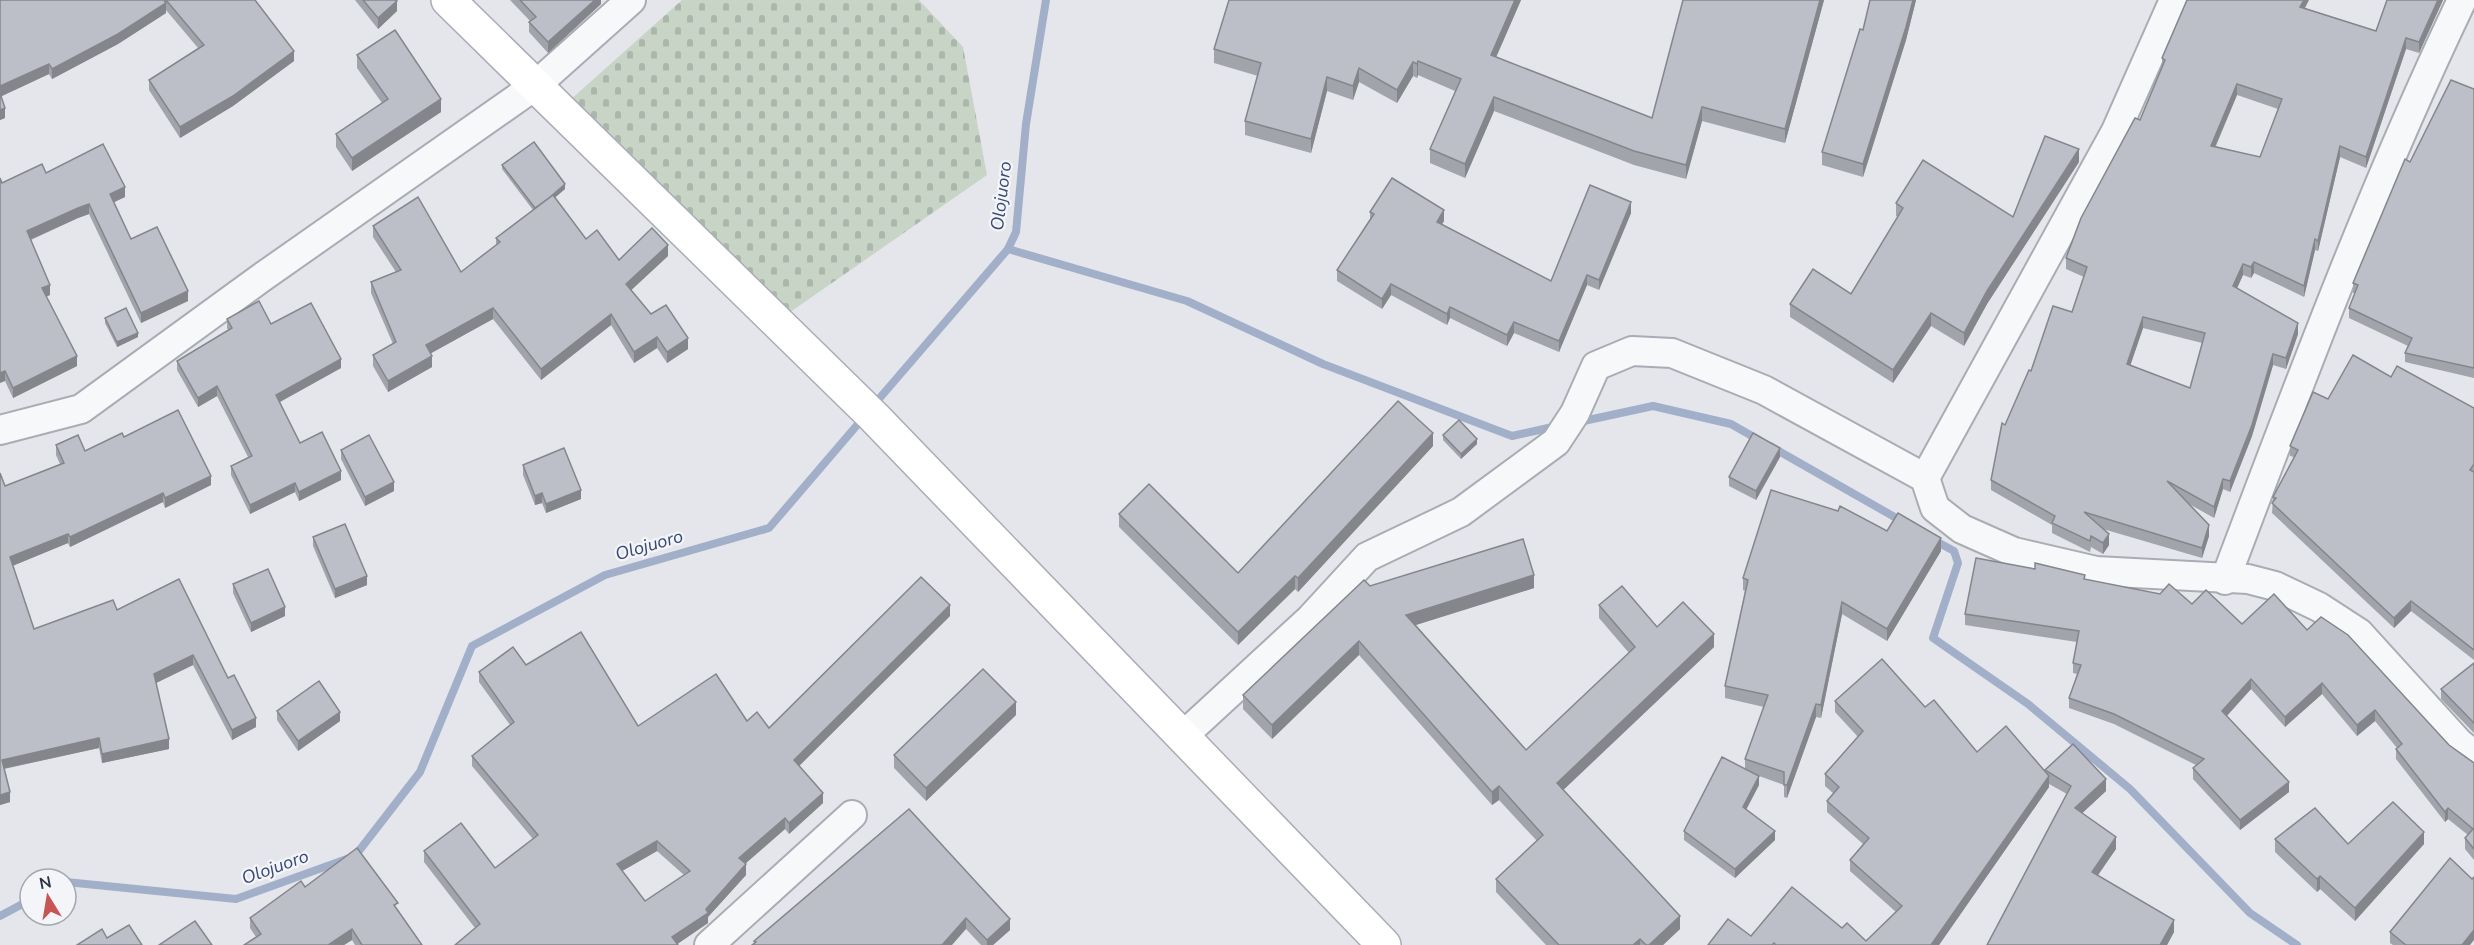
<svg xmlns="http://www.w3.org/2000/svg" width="2474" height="945" font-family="'Nunito Sans',sans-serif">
<defs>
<pattern id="cemetery-stones" width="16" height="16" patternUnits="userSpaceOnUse" patternTransform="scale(1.5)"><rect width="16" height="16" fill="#c8d5c6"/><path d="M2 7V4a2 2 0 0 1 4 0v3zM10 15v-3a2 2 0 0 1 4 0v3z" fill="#acb7ab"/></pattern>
</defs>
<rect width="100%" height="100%" fill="#e5e6eb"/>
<polygon fill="url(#cemetery-stones)" points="682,0 919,0 963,47 987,175 786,315 569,101"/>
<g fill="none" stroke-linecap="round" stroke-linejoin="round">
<g stroke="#a2afc9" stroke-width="8">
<polyline points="1008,249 1187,301 1323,364 1512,436 1557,426"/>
<polyline points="872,407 1008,249 1016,232 1026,124 1046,0"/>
<polyline points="1579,422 1653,406 1731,424 1759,440"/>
<polyline points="1770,446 1905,523"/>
<polyline points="1932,539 1954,551 1958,563 1933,638 2028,704 2130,789 2250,913 2297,945"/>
<polyline points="66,882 236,899 355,856 420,772 472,646 605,575 769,528 864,417"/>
<polyline points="0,916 30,900"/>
</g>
<g stroke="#aaacb5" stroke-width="32">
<g id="street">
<polyline points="0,430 81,409 261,278 536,85 631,0"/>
<polyline points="1925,478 2116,131 2174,0"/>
<path d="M2225 580C2299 384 2372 188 2462 0"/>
<polyline points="1184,735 1310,619 1367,557 1461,512 1556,442 1575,413 1596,366 1632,351 1672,353 1764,390 1925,478 1935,508 1962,529 2014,552 2096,571 2248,579 2275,586 2319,607 2359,633 2459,743 2474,755"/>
<polyline points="709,945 852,815"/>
</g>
</g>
<g stroke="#aaacb5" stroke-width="36">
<polyline id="secondary" points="448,0 874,417 1384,945"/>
</g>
<use href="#street" stroke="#f7f8fa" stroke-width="28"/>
<use href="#secondary" stroke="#fff" stroke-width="33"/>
</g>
<g fill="#a2a4ac" fill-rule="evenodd">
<polygon points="0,0 255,0 294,61 233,106 180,138 149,90 149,80 198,48 166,10 166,13 118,44 52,79 49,74 1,96 5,118 0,120"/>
<polygon points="355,0 395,0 397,11 378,29"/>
<polygon points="510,0 601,0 601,4 548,53 529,32 529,22 530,21"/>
<polygon points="1521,0 1496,57 1652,118 1824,0 1785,143 1702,121 1686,179 1634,165 1494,111 1465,178 1430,163 1430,149 1455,91 1418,75 1417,78 1413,76 1397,103 1359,82 1353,100 1327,91 1311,153 1245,135 1245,121 1258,76 1214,63 1214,49"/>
<polygon points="1870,0 1916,0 1906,40 1863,177 1822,165 1822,152 1863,30"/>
<path d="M2387 0H2443L2419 53 2406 49 2366 168 2340 157 2318 251 2315 250 2304 297 2254 273 2251 278 2243 275 2237 288 2298 334 2286 369 2273 365 2252 436 2230 492 2223 489 2214 518 2189 504 2209 536 2202 558 2103 529 2109 545 2103 554 2091 547 2090 552 2052 533V525L1991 490V480L2005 425 2031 371 2072 312 2084 277 2066 269V258L2140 120 2162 69V58L2305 8 2376 31ZM2237 95 2278 109 2260 157 2216 146ZM2143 328 2202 343 2190 388 2130 366Z"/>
<polygon points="357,55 441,112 352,171 336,147 336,134 382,103 357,68"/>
<polygon points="2474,89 2474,378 2405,362 2405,353 2408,346 2349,318 2349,308 2355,293 2353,293 2353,283 2410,162"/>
<polygon points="2079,162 1987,304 1964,346 1931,326 1893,383 1790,317 1790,304 1851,294 1898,217 1896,216 1896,203 2013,217"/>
<polygon points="502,165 565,189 555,197 586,239 619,260 668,256 631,290 651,314 688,349 667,363 657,348 634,363 611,325 541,380 493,319 431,353 432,367 388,392 373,366 373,355 393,344 371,293 371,282 396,272 373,237 373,226 461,272 496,245 496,238 533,210 502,169"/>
<polygon points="46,173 125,197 114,202 131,239 188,301 141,323 89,214 78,218 31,240 50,295 46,297 77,366 13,398 5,381 2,183"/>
<polygon points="1370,212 1444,221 1442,224 1551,281 1631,213 1599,290 1587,285 1559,352 1514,333 1507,346 1450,318 1447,325 1391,295 1382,309 1337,281 1337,270 1370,219"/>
<polygon points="105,318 138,337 117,347 105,323"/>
<polygon points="227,319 271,324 341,368 280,402 300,443 341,480 299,501 295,492 250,514 231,475 231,466 248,457 217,396 198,407 177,370 177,361 228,330 227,328"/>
<polygon points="2391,377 2474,408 2474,660 2411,611 2394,628 2272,513 2273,497 2294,457 2290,456 2290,446 2328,399"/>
<polygon points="1443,435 1477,444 1461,459 1443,440"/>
<polygon points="124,437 211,485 165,508 163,502 70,547 68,543 12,566 34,629 117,610 179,579 228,678 256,727 232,740 193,665 156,683 169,749 102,763 99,748 4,769 10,802 0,805 0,473 5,486 60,464 56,455 56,445 85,451"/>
<polygon points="1433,446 1298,592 1295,589 1238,645 1119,527 1119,514 1238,573"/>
<polygon points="341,450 394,491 365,506 341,459"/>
<polygon points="1780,457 1756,500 1729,486 1729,477"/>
<polygon points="523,465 581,499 546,513 542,503 535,505 523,475"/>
<polygon points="1887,531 1941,551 1887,641 1842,614 1821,718 1816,717 1787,798 1784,797 1784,785 1759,776 1759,785 1746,809 1775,840 1735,878 1684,840 1684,831 1745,769 1745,759 1764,707 1725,698 1725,686 1745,591 1743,590 1743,578"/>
<polygon points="313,537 367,585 335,598 313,546"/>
<polygon points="2085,579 2192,604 2242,624 2307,630 2449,745 2474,763 2474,860 2465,849 2465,838 2468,835 2448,819 2445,822 2396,759 2396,749 2397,748 2375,721 2357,736 2322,694 2285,727 2251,689 2227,716 2289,792 2240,830 2193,779 2193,768 2196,765 2114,724 2069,708 2069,698 2077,674 2073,673 2073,663 2077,642 1965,625 1965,614"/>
<polygon points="233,584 285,616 251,632 233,593"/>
<polygon points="1370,586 1534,588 1416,625 1526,750 1629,653 1599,618 1599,605 1714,647 1563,790 1680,929 1663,945 1546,945 1496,892 1496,879 1537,841 1499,800 1492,805 1359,655 1272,739 1243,709 1243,695"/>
<path d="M950 616 799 766 823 803 789 834 785 829 745 864 746 875 708 917V923L677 944 475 928 424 862V851L495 868 533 839 472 766V756L510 725 479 682V672L526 665 638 726 747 721 769 728ZM657 851 684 875 645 901 622 871Z"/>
<polygon points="2474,663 2474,733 2441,699 2441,689"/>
<polygon points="1835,701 1925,707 1977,752 2045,770 2106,791 2082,813 2116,849 2097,875 2174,932 2167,945 1987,945 2067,794 2049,784 2049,787 1939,945 1708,945 1751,936 1842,928 1866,941 1896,912 1850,871 1850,860 1863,844 1827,812 1827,801 1834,794 1825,786 1825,774 1858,737 1835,712"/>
<polygon points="277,711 340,721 298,751 277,720"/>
<polygon points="1016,715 926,801 894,768 894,755"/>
<polygon points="909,809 1010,930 993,945 981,945 966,929 754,943 754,941"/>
<polygon points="2275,839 2348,844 2424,844 2355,921 2320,889 2317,892 2275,852"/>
<polygon points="2472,879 2470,945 2393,945 2390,943 2390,932"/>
<polygon points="305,887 398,910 422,945 355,945 352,940 344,945 244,945 256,937 250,928 250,918"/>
</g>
<g fill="#84868c">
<polygon points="595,0 601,0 601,4 548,53 548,42"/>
<polygon points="1515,0 1521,0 1491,69 1491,55"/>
<polygon points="1820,0 1824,0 1785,143 1785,129"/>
<polygon points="1913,0 1916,0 1906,40 1863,177 1863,164"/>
<polygon points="2304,0 2309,0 2300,18 2300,7"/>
<polygon points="2438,0 2443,0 2419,53 2419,42"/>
<polygon points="397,1 397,11 378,29 378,18"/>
<polygon points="166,3 166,13 118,44 52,79 52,69"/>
<polygon points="2406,38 2406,49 2366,168 2366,157"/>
<polygon points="294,51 294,61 233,106 180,138 180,127"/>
<polygon points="1418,61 1418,75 1417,78 1417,64"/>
<polygon points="1413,62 1413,76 1397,103 1397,90"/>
<polygon points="49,64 49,74 0,97 0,86"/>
<polygon points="1359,68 1359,82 1353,100 1353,86"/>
<polygon points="1327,77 1327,91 1311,153 1311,139"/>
<polygon points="2237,84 2237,95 2211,156 2211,146"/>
<polygon points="1494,97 1494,111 1465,178 1465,164"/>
<polygon points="441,99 441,112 352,171 352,158"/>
<polygon points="1702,107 1702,121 1686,179 1686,165"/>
<polygon points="5,108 5,118 0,120 0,110"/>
<polygon points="2340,146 2340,157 2318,251 2318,241"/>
<polygon points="2079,149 2079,162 1987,304 1964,346 1964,333 1987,291"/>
<polygon points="565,184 565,189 536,214 536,210"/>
<polygon points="125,187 125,197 110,204 110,194"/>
<polygon points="1631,202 1631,213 1599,290 1599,280"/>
<polygon points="89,204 89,214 78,218 27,241 27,231 78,208"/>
<polygon points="1444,210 1444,221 1437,232 1437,222"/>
<polygon points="2315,239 2315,250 2304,297 2304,286"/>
<polygon points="668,245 668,256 626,295 626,284"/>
<polygon points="2254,262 2254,273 2251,278 2251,267"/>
<polygon points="2243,264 2243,275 2233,297 2233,286"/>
<polygon points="1587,275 1587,285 1559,352 1559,341"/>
<polygon points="1391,284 1391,295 1382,309 1382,299"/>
<polygon points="50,285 50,295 42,298 42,288"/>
<polygon points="188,291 188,301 141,323 141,313"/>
<polygon points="1450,307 1450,318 1447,325 1447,314"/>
<polygon points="493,308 493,319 426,356 426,345"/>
<polygon points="1931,313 1931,326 1893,383 1893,370"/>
<polygon points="611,314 611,325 541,380 541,369"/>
<polygon points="2143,317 2143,328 2127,375 2127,364"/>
<polygon points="1514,322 1514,333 1507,346 1507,335"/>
<polygon points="2298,323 2298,334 2286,369 2286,358"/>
<polygon points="138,333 138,337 117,347 117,342"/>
<polygon points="657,337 657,348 634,363 634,352"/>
<polygon points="688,338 688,349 667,363 667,352"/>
<polygon points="2273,354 2273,365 2252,436 2230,492 2230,481"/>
<polygon points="77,356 77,366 13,398 13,388"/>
<polygon points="432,356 432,367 388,392 388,381"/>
<polygon points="341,359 341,368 276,404 276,395"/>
<polygon points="5,371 5,381 0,383 0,373"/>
<polygon points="217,386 217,396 198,407 198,398"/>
<polygon points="1433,433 1433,446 1298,592 1298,578"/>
<polygon points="1477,439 1477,444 1461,459 1461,454"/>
<polygon points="1780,448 1780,457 1756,500 1756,491"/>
<polygon points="341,471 341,480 299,501 299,492"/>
<polygon points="211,476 211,485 165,508 165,498"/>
<polygon points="2223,479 2223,489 2214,518 2214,507"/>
<polygon points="394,482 394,491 365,506 365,497"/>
<polygon points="295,483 295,492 250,514 250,505"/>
<polygon points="581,490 581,499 546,513 546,504"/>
<polygon points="163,493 163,502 70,547 70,537"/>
<polygon points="542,493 542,503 535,505 535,496"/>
<polygon points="2209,525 2209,536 2202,558 2202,548"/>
<polygon points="68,534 68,543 10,567 10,557"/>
<polygon points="2109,534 2109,545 2103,554 2103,543"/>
<polygon points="1941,538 1941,551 1887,641 1887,629"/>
<polygon points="1534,575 1534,588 1406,628 1406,615"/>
<polygon points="367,576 367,585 335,598 335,589"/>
<polygon points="1295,576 1295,589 1238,645 1238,632"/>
<polygon points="2411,601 2411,611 2394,628 2394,618"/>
<polygon points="1842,602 1842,614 1821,718 1821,705"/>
<polygon points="950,605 950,616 794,771 794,760"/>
<polygon points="285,607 285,616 251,632 251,623"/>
<polygon points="1714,634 1714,647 1557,796 1557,783"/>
<polygon points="1359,641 1359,655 1272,739 1272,725"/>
<polygon points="193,655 193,665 154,684 154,674"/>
<polygon points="2251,679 2251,689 2222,721 2222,711"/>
<polygon points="2322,683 2322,694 2285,727 2285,717"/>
<polygon points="1016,702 1016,715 926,801 926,788"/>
<polygon points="1816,704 1816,717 1787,798 1787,785"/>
<polygon points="2375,710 2375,721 2357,736 2357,725"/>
<polygon points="340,712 340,721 298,751 298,741"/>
<polygon points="256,718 256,727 232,740 232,730"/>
<polygon points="99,738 99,748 2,769 2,760"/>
<polygon points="169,739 169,749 102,763 102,754"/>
<polygon points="1759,776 1759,785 1743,816 1743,807"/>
<polygon points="2049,776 2049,787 1939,945 1931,945"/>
<polygon points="2106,779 2106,791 2075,820 2075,808"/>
<polygon points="2289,782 2289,792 2240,830 2240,820"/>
<polygon points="1499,786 1499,800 1492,805 1492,792"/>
<polygon points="10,792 10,802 0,805 0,795"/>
<polygon points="823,793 823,803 789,834 789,823"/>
<polygon points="2448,808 2448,819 2445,822 2445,812"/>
<polygon points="785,818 785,829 739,869 739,858"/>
<polygon points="1775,831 1775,840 1735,878 1735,869"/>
<polygon points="2424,832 2424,844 2355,921 2355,908"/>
<polygon points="2116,837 2116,849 2092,884 2092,872"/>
<polygon points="657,841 657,851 617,874 617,864"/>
<polygon points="746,864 746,875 708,917 708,923 676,945 672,937 706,909"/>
<polygon points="2320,876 2320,889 2317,892 2317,879"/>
<polygon points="1680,916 1680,929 1663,945 1649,945"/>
<polygon points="966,918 966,929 952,945 942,945"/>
<polygon points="1010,919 1010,930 993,945 987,945 987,940"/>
<polygon points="2174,920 2174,932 2167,945 2160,945"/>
<polygon points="352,929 352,940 344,945 328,945"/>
<polygon points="2474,930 2474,940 2470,945 2462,945"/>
<polygon points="1640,939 1640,945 1633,945"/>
</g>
<g fill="#bcbfc8" stroke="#84868c" stroke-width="1.5" fill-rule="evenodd">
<polygon points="0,0 164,0 166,3 118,34 52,69 49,64 0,86"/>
<polygon points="166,0 255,0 294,51 233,96 180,127 149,80 204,45"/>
<polygon points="363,0 395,0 397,1 378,18"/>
<polygon points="520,0 595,0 548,42 529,22 536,17"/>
<polygon points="1229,0 1515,0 1491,55 1652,118 1683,0 1820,0 1785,129 1702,107 1686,165 1634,151 1494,97 1465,164 1430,149 1461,79 1418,61 1417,64 1413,62 1397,90 1359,68 1353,86 1327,77 1311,139 1245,121 1261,63 1214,49"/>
<polygon points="1870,0 1913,0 1906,27 1863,164 1822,152 1860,29 1863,30"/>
<path d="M2187 0H2304L2300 7 2376 31 2387 0H2438L2419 42 2406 38 2366 157 2340 146 2318 241 2315 239 2304 286 2254 262 2251 267 2243 264 2233 286 2298 323 2286 358 2273 354 2252 425 2230 481 2223 479 2214 507 2167 481 2209 525 2202 548 2084 512 2109 534 2103 543 2091 536 2090 541 2052 523 2055 516 1991 480 2002 423 2005 425 2029 370 2031 371 2053 306 2072 312 2087 267 2066 258 2081 218 2135 118 2140 120 2165 60 2162 58ZM2237 84 2282 99 2260 157 2211 146ZM2143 317 2205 333 2190 388 2127 364Z"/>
<polygon points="395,30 441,99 352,158 336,134 388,99 357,55"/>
<polygon points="2451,80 2474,89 2474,368 2405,353 2412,338 2349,308 2358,285 2353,283 2405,159 2410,162"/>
<polygon points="0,93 5,108 0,110"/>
<polygon points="2045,136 2079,149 1987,291 1964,333 1931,313 1893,370 1790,304 1813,269 1851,294 1903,208 1896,203 1923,160 2013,217"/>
<polygon points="534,142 565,184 549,198 535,208 502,165"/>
<polygon points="103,144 125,187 110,194 131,239 157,227 188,291 141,313 89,204 78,208 27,231 50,285 42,288 77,356 13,388 5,371 0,373 0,178 2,183 42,164 46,173"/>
<polygon points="1392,178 1444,210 1437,222 1551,281 1590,185 1631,202 1599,280 1587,275 1559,341 1514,322 1507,335 1450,307 1447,314 1391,284 1382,299 1337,270 1374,214 1370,212"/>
<polygon points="553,195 586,239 597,230 619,260 652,228 668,245 626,284 651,314 666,305 688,338 667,352 657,337 634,352 611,314 541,369 493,308 426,345 432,356 388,381 373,355 396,342 371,282 401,270 373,226 418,197 461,272 500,242 496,238"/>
<polygon points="259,301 271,324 311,303 341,359 276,395 300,443 322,432 341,471 299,492 295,483 250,505 231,466 252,456 217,386 198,398 177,361 232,328 227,319"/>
<polygon points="126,308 138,333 117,342 105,318"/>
<polygon points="2353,355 2391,377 2397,366 2474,408 2474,464 2470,470 2474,472 2474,650 2411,601 2394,618 2272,503 2276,498 2273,497 2298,450 2290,446 2313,392 2328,399"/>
<polygon points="1398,401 1433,433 1298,578 1295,576 1238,632 1119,514 1149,484 1238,573"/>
<polygon points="178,410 211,476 165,498 163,493 70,537 68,534 10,557 34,629 113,600 117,610 179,579 228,678 234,675 256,718 232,730 193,655 154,674 169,739 102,754 99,738 2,760 10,792 0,795 0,473 5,486 64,463 56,445 78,435 85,451 122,433 124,437"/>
<polygon points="1459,420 1477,439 1461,454 1443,435"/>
<polygon points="1753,433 1780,448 1756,491 1729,477"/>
<polygon points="369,435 394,482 365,497 341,450"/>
<polygon points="564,448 581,490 546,504 542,493 535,496 523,465"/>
<polygon points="1771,490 1838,511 1840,506 1887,531 1898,513 1941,538 1887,629 1842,602 1821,705 1816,704 1787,785 1784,785 1784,772 1745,759 1768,695 1725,686 1748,580 1743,578"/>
<polygon points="345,524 367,576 335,589 313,537"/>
<polygon points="1523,539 1534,575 1406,615 1526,750 1635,647 1599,605 1622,586 1657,627 1683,602 1714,634 1557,783 1680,916 1649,945 1646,945 1640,939 1633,945 1559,945 1496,879 1543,835 1499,786 1492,792 1359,641 1272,725 1243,695 1364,580 1370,586"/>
<polygon points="1976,558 2035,569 2035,563 2085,575 2084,579 2160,594 2169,584 2192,604 2206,590 2242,624 2274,594 2307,630 2321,617 2348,635 2449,745 2474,763 2474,849 2465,838 2473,829 2448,808 2445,812 2396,749 2402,744 2375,710 2357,725 2322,683 2285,717 2251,679 2222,711 2289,782 2240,820 2193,768 2204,759 2114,714 2069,698 2081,665 2073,663 2079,631 1965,614"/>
<polygon points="268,569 285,607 251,623 233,584"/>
<path d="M921 577 950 605 794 760 823 793 789 823 785 818 739 858 746 864 706 909 708 913 672 937 678 945H455L480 924 424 851 461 823 495 868 538 835 472 756 514 722 479 672 513 647 526 665 581 632 638 726 716 674 747 721 757 712 769 728ZM657 841 690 871 645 901 617 864Z"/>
<polygon points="1882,659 1925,707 1934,700 1977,752 2006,726 2049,776 1931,945 1776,945 1774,943 1772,945 1708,945 1728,919 1751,936 1792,887 1842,928 1847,923 1866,941 1902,906 1850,860 1869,838 1827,801 1839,787 1825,774 1863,731 1835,701"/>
<polygon points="2474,663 2474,723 2441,689"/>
<polygon points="983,669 1016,702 926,788 894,755"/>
<polygon points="319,681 340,712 298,741 277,711"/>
<polygon points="2073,744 2106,779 2075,808 2116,837 2092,872 2174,920 2160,945 1987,945 2071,786 2045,770"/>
<polygon points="1722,757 1759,776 1743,807 1775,831 1735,869 1684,831"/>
<polygon points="2393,802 2424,832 2355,908 2320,876 2317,879 2275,839 2315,808 2348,844"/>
<polygon points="909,809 1010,919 987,940 966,918 942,945 752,945 756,942 754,941"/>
<polygon points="357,848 398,903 394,905 422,945 362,945 352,929 328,945 244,945 261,934 250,918 301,881 305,887"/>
<polygon points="2450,858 2472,879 2474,877 2474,930 2462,945 2406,945 2390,932"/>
<polygon points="195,921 212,945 159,945"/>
<polygon points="129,925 142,945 77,945 102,929 107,938"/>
</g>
<g text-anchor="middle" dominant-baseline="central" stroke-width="4.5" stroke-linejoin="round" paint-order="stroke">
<g font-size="18" font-style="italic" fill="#394a75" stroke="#f4f5f9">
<text transform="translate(1001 196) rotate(-83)">Olojuoro</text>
<text transform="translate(649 545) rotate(-16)">Olojuoro</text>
<text transform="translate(275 867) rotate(-20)">Olojuoro</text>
</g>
</g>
<g transform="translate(48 897) rotate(349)"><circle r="28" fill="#f4f5f9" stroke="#a4a7b0" stroke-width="1.5"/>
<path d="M0-4.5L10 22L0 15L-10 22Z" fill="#c75553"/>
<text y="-9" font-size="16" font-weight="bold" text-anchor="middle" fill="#2d3143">N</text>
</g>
</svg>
